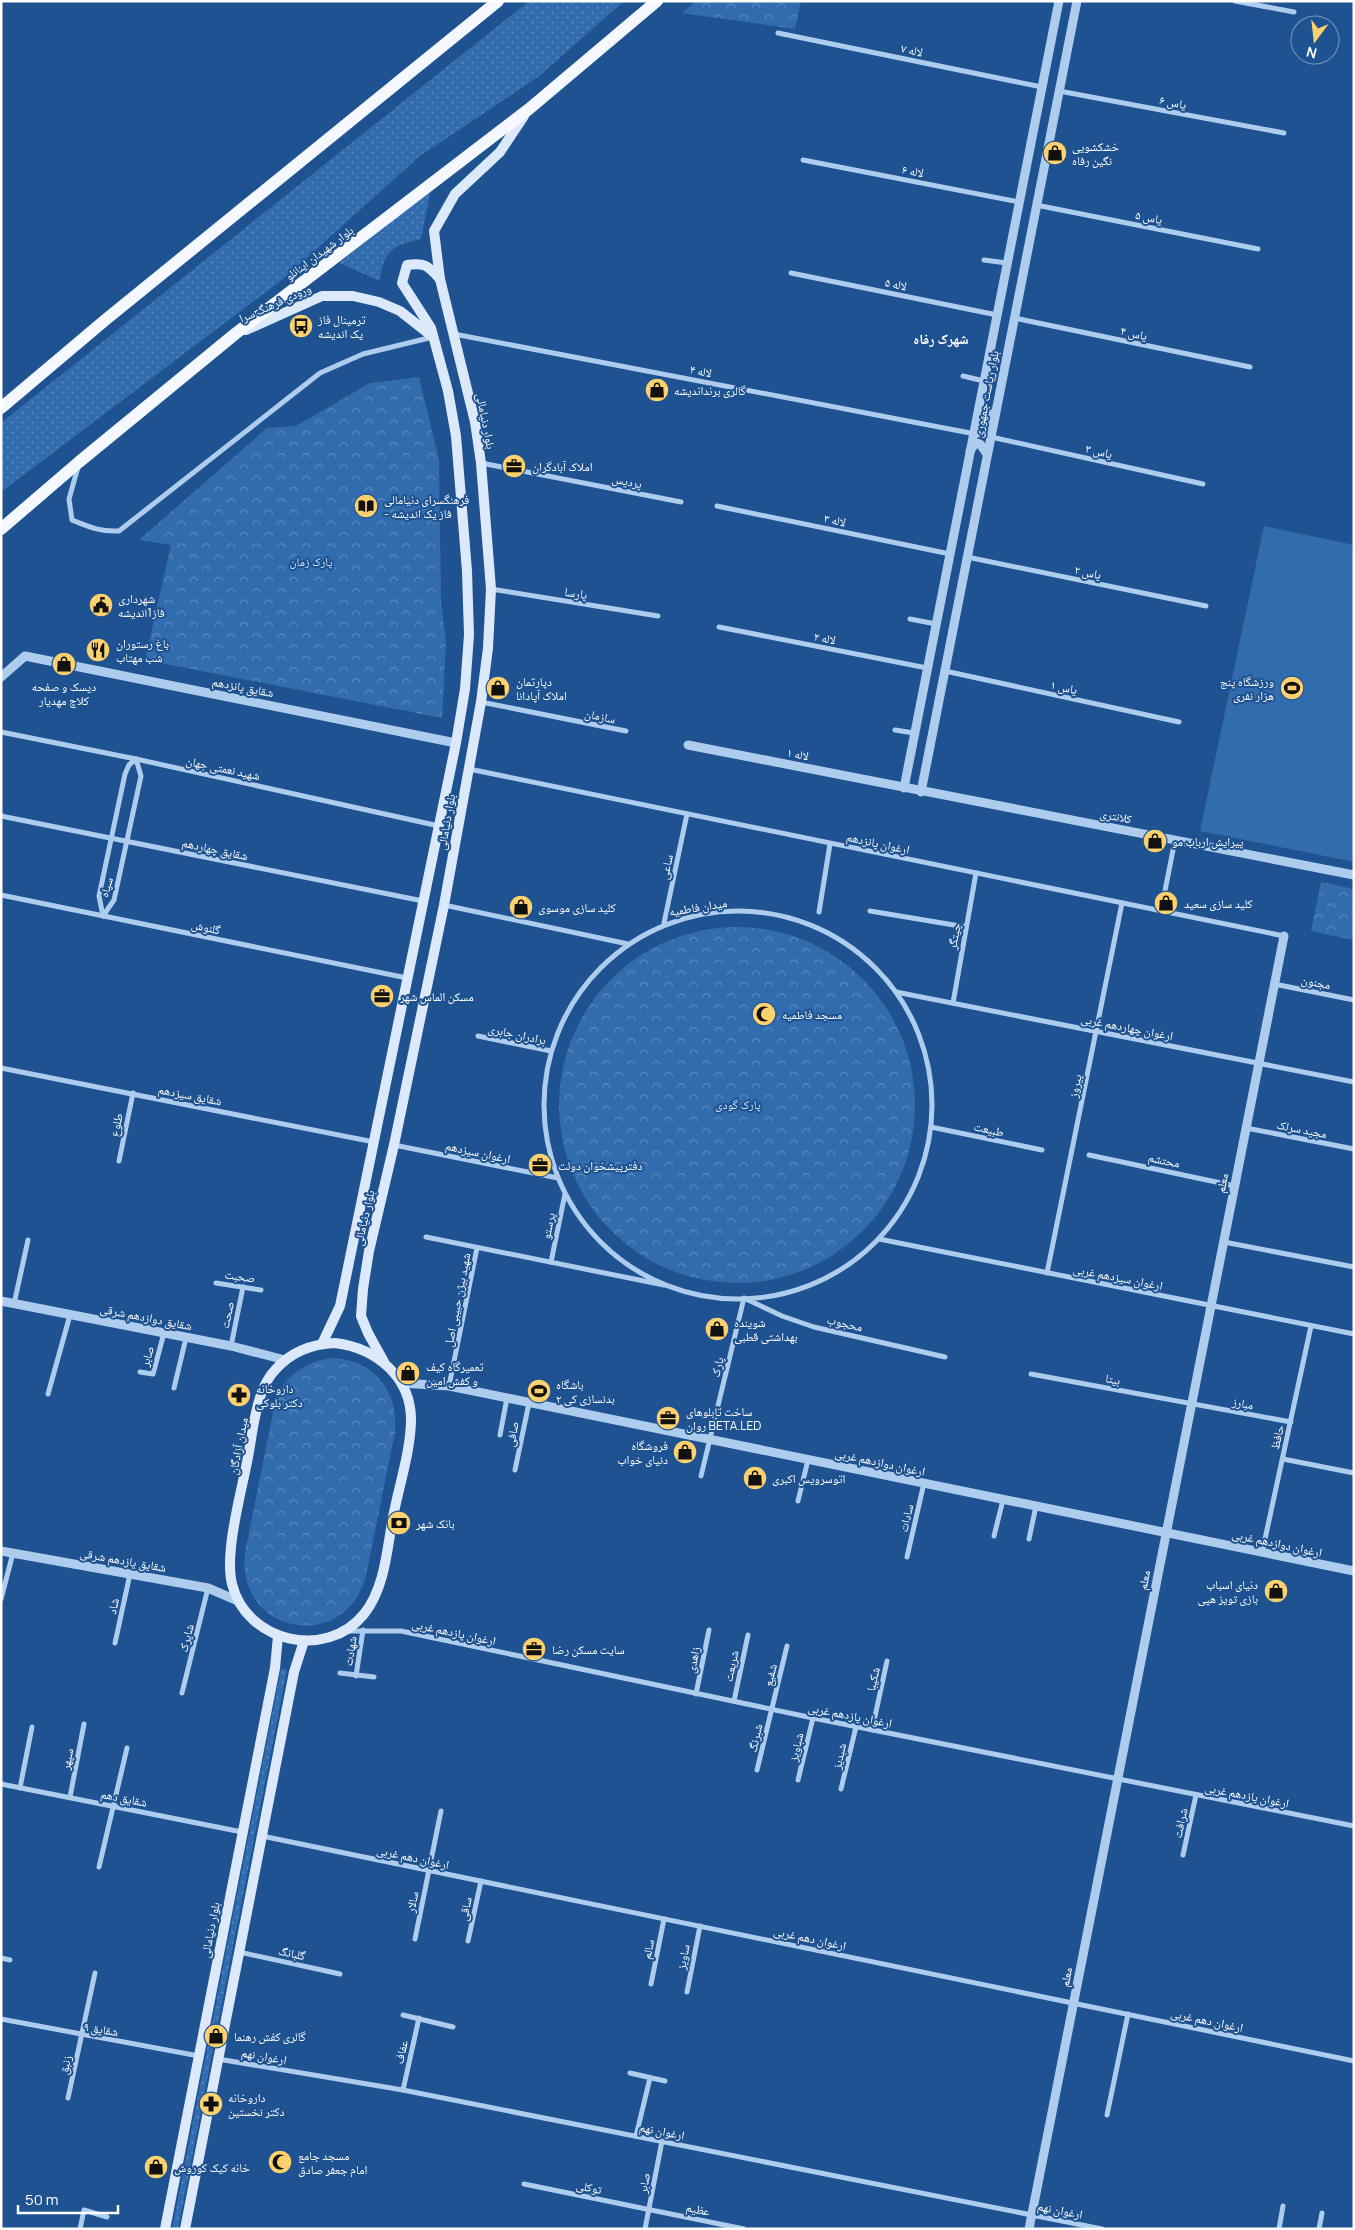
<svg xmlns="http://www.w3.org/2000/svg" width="1355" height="2230" font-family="Manrope,'Noto Naskh Arabic',sans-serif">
<defs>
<pattern id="grass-dots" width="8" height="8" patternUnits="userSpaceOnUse" patternTransform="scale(1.25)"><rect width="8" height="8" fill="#316caf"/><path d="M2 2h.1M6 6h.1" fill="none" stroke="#5a89bf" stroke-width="1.8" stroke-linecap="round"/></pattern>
<pattern id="park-crowns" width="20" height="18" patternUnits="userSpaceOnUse" patternTransform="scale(1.25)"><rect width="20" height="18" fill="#316caf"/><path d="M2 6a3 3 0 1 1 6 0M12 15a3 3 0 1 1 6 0" fill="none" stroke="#5a89bf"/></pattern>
</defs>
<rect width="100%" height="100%" fill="#1e5291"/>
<g fill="url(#grass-dots)">
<polygon points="529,1 624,1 538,77 420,156 282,280 1,492 1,423"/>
<path d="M431 189 421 239C393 245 383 251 380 281L339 263Z"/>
<polygon points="281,1669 287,1670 178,2229 172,2229"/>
</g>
<g fill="url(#park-crowns)">
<polygon points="696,1 801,1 795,29 682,13"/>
<polygon points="419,377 439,460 441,601 446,642 442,718 145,660 171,545 139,540 267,428 296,426 370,383"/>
<polygon points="1321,882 1354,889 1354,940 1311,931"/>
<circle cx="737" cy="1105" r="178"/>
<path d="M335 1358C376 1362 398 1391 395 1432L366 1576C344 1655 236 1634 245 1553L276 1397C288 1373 308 1360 335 1358Z"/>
</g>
<polygon fill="#316caf" points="1264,526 1354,545 1354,862 1200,831"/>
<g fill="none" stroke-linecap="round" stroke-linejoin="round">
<g stroke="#aeccee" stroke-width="5">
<polyline points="1235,1 1294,12"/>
<polyline points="778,33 1042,87"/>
<polyline points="1059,91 1284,133"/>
<polyline points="803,160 1019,202"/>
<polyline points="1036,205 1258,249"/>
<polyline points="984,260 1007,263"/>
<polyline points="791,273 997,315"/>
<polyline points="1014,318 1250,367"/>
<polyline points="454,334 991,437 1203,484"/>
<polyline points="963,376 984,381"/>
<polyline points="481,463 681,502"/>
<path d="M78 467 69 499 72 520C89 527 101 532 119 531L320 373 363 354 433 337"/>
<polyline points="717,506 950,554"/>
<polyline points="967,557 1206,606"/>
<polyline points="491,589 658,616"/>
<polyline points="910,619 936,624"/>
<polyline points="719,627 927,668"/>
<polyline points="945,671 1179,722"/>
<polyline points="481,702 626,731"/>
<polyline points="895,730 914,733"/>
<polyline points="1,732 136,759 439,826"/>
<polygon points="136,759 141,776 114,900 103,916 99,896 125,774 129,765"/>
<polyline points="469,769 1284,936"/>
<polyline points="1,816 423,901"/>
<polyline points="1,895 407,978"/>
<polyline points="444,905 628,944"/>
<polyline points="870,911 966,927"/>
<polyline points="1161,911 1175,840"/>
<circle cx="738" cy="1105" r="194"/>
<polyline points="819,912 830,844"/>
<polyline points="664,923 687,814"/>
<polyline points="1274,984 1354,1000"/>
<polyline points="896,992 1354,1082"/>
<polyline points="953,1003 976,873"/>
<polyline points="478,1036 551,1051"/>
<polyline points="1,1068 374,1142"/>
<polyline points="931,1127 1042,1150"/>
<polyline points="1246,1128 1354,1149"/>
<polyline points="394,1145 558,1178"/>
<polyline points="1089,1155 1235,1186"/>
<polyline points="119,1161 133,1093"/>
<polyline points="426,1237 664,1285"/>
<polyline points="879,1239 1354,1334"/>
<polyline points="1224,1242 1354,1267"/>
<polyline points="551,1262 565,1194"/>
<polyline points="1047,1273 1122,903"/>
<polyline points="216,1283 261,1290"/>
<polyline points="14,1304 28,1240"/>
<polyline points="231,1346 243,1287"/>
<polyline points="140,1372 153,1374 164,1333"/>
<polyline points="1031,1374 1291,1422"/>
<polyline points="449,1386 477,1248"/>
<polyline points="174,1388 186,1338"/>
<polyline points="48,1394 70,1315"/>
<polyline points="500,1435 507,1398"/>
<polyline points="1283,1459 1354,1473"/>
<polyline points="515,1470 529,1403"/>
<polyline points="701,1476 744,1298 782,1316 814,1327 945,1357"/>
<polyline points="798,1501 808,1460"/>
<polyline points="994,1536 1003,1500"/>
<polyline points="1029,1539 1036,1506"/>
<polyline points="1262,1553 1311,1326"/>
<polyline points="907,1557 924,1483"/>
<polyline points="1,1599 13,1553"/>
<polyline points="348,1631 401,1631 813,1718 1354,1826"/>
<polyline points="115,1643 130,1574"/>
<polyline points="340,1673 374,1677"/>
<polyline points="356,1676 363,1630"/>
<polyline points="182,1693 208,1588"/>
<polyline points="696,1694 709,1630"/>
<polyline points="734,1701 748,1635"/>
<polyline points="872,1730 887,1661"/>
<polyline points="757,1770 787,1646"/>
<polyline points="798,1780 813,1718"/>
<polyline points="1,1784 242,1832"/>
<polyline points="20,1788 32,1727"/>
<polyline points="841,1789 856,1727"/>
<polyline points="70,1797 84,1724"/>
<polyline points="262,1836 1354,2061"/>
<polyline points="1183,1855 1196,1795"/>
<polyline points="99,1867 127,1748"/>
<polyline points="415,1939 441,1811"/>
<polyline points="468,1941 481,1881"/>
<polyline points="239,1952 340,1974"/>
<polyline points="1,1958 10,1960"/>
<polyline points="651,1984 664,1919"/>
<polyline points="687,1992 700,1926"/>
<polyline points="403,2015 453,2027"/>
<polyline points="1,2019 199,2056"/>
<polyline points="218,2059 403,2090 1102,2229"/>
<polyline points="630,2073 665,2081"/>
<polyline points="403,2090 419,2018"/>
<polyline points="68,2098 95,1973"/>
<polyline points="1107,2115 1128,2014"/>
<polyline points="636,2136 650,2078"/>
<polyline points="524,2184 744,2229"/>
<polyline points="80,2229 84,2210 107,2217"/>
<polyline points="645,2229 662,2141"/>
<polyline points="1279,2229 1283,2206"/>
<polyline points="1319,2229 1322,2213"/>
</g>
<g stroke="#aeccee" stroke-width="9">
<polyline points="979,410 978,416 984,420 989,418 995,411"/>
<polyline points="970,451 975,443 980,444 987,454"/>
<polyline points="1,677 25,656 456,743"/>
<polyline points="688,745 1354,875"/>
<polyline points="904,788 1059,1"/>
<polyline points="921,792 1077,1"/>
<polyline points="1,1301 231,1346 285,1360"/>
<polyline points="401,1383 449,1386 1354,1571"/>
<polyline points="1,1551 208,1588 238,1601"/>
<polyline points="1029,2229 1284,936"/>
</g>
<g stroke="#dbe9fa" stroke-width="10">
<polyline points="246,330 322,296 353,296 379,302 400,311 433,337"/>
<path d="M335 1343C376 1348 412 1377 411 1422 410 1453 399 1486 393 1517 387 1549 385 1588 364 1614 326 1661 246 1642 232 1584 224 1552 242 1490 248 1457 252 1436 254 1412 262 1392 265 1384 270 1375 276 1369 292 1351 313 1344 335 1343Z"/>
<path d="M322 1344 340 1306 456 743 465 689 469 635 467 571 456 436 448 391 431 328 402 283 407 265C425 262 428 266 440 279"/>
<polyline points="384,1362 368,1333 361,1316 363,1289 369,1251 394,1145 444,905 481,702 488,648 491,589 481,463 475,422 440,279 434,231 455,194 500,152 524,116"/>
<polyline points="165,2229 275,1668 278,1636"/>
<polyline points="185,2229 294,1672 304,1641"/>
</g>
<g stroke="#f5f9ff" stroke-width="12">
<polyline points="1,408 104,321 498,1"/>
<polyline points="1,529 79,462 235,334 529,109 657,1"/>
</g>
</g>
<defs>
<g id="shop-disc" transform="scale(1.25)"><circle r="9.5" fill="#fdd16e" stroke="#1e5291"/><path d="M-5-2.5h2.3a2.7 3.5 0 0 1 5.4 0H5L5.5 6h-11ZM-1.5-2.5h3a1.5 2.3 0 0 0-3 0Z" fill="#111"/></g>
<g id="bus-disc" transform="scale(1.25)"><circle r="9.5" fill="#fdd16e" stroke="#1e5291"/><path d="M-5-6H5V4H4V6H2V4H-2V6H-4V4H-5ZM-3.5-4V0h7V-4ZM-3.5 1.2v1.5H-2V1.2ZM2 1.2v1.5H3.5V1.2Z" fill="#111"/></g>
<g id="office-disc" transform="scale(1.25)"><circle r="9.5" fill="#fdd16e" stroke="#1e5291"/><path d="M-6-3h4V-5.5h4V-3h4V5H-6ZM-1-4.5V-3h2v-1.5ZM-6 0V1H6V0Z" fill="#111"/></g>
<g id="library-disc" transform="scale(1.25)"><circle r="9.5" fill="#fdd16e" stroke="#1e5291"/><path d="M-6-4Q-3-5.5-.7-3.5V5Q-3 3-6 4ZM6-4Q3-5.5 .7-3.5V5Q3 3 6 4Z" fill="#111"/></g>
<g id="civic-disc" transform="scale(1.25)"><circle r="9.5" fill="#fdd16e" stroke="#1e5291"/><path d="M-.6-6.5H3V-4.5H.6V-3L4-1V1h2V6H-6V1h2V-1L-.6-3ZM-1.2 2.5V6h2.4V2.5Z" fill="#111"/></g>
<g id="restaurant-disc" transform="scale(1.25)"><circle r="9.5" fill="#fdd16e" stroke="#1e5291"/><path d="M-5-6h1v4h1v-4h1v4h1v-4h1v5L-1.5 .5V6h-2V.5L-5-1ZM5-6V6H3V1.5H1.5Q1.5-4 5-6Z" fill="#111"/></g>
<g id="stadium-disc" transform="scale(1.25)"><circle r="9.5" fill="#fdd16e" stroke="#1e5291"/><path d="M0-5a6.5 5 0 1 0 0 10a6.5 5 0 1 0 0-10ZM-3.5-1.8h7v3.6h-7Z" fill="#111"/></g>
<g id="mosque-disc" transform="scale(1.25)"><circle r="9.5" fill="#fdd16e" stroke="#1e5291"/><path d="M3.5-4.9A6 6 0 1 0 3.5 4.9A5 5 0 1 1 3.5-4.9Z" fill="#111"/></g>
<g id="pharmacy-disc" transform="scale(1.25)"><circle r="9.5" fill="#fdd16e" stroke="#1e5291"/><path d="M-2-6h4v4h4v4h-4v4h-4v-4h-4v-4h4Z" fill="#111"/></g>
<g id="bank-disc" transform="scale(1.25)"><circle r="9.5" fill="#fdd16e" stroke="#1e5291"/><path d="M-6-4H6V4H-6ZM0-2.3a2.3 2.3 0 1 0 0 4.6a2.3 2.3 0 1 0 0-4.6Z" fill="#111"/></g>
</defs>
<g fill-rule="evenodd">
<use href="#shop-disc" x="1055" y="153"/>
<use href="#bus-disc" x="301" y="326"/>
<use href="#shop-disc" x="657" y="390"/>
<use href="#office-disc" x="514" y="466"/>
<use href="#library-disc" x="366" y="506"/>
<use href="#civic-disc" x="101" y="605"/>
<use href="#restaurant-disc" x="98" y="650"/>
<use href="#shop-disc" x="64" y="664"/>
<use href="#shop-disc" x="498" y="688"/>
<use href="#stadium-disc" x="1292" y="688"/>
<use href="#shop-disc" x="1155" y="841"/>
<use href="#shop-disc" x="1166" y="903"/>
<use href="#shop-disc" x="521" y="907"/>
<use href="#office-disc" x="382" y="996"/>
<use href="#mosque-disc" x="764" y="1014"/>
<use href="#office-disc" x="540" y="1165"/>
<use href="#shop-disc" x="717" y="1329"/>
<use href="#shop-disc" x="408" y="1373"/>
<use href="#stadium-disc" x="539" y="1391"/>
<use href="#pharmacy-disc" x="239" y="1395"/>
<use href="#office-disc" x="668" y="1418"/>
<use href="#shop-disc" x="685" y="1452"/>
<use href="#shop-disc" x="755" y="1478"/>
<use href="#bank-disc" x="399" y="1523"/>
<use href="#shop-disc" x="1276" y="1591"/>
<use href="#office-disc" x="534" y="1649"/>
<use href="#shop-disc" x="216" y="2036"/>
<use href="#pharmacy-disc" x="211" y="2104"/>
<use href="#mosque-disc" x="280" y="2162"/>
<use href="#shop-disc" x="156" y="2167"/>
</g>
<g text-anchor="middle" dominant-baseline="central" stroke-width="4" stroke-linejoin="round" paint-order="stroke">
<g font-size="12" fill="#fff" stroke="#1e5291">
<text transform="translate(912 50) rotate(12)">لاله ۷</text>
<text transform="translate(1173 102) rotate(11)">یاس ۶</text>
<text transform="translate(913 171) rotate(11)">لاله ۶</text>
<text transform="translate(1149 217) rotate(11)">یاس ۵</text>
<text transform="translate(319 253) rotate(-37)">بلوار شهیدان اینانلو</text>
<text transform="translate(896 284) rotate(12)">لاله ۵</text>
<text transform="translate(275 303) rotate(-24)">ورودی فرهنگ سرا</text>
<text transform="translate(1134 333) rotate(12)">یاس ۴</text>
<text transform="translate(701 371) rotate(11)">لاله ۴</text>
<text transform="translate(986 394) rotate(-79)">بلوار ریاست جمهوری</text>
<text transform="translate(486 421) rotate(79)">بلوار دنیامالی</text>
<text transform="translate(1099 451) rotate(13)">یاس ۳</text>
<text transform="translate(627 481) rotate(11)">پردیس</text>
<text transform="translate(835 520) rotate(12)">لاله ۳</text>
<text transform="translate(1088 572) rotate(12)">یاس ۲</text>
<text transform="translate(576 593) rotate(9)">پارسا</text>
<text transform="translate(825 638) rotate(11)">لاله ۲</text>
<text transform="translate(243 687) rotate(11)">شقایق پانزدهم</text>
<text transform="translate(1064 687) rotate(12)">یاس ۱</text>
<text transform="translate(600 716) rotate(11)">سازمان</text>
<text transform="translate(798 754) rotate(11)">لاله ۱</text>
<text transform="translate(223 768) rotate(12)">شهید نعمتی جهان</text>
<text transform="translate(1116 816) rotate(11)">کلانتری</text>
<text transform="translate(446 822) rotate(-80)">بلوار دنیامالی</text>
<text transform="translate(878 843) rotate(12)">ارغوان پانزدهم</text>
<text transform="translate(215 849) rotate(12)">شقایق چهاردهم</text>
<text transform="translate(666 867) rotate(-78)">ساعی</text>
<text transform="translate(106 887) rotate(-74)">سپاه</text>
<text transform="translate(698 907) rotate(-9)">میدان فاطمیه</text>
<text transform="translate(206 927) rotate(12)">گلنوش</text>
<text transform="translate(954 936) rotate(-80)">چیتگر</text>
<text transform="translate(1316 982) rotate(11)">مجنون</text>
<text transform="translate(1127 1027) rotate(11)">ارغوان چهاردهم غربی</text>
<text transform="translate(517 1034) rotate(12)">برادران جابری</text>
<text transform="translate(1075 1086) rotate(-79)">پیروز</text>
<text transform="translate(190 1095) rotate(11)">شقایق سیزدهم</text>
<text transform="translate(116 1125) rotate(-78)">طلوع</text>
<text transform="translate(989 1129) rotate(12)">طبیعت</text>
<text transform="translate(1302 1129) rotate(11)">مجید سرلک</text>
<text transform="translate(478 1152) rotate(12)">ارغوان سیزدهم</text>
<text transform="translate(1164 1160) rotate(12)">محتشم</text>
<text transform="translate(1222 1183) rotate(-79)">معلم</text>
<text transform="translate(364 1218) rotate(-77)">بلوار دنیامالی</text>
<text transform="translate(548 1226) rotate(-79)">پرستو</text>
<text transform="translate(240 1276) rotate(8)">صحبت</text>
<text transform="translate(1118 1277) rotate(11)">ارغوان سیزدهم غربی</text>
<text transform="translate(457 1300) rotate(-79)">شهید بیژن حبیبی اصل</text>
<text transform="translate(227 1315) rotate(-78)">صحت</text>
<text transform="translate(146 1317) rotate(11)">شقایق دوازدهم شرقی</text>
<text transform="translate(845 1323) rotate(13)">محجوب</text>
<text transform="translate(147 1356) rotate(-73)">صابر</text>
<text transform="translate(717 1367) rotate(-76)">پارک</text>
<text transform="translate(1113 1379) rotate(11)">بیتا</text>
<text transform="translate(1243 1403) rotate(11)">مبارز</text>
<text transform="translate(512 1434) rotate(-78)">صافی</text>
<text transform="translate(1277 1437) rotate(-78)">حافظ</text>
<text transform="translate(238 1446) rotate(-79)">میدان آزادگان</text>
<text transform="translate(880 1462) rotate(12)">ارغوان دوازدهم غربی</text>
<text transform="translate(906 1518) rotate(-77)">سادات</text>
<text transform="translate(1277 1543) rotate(12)">ارغوان دوازدهم غربی</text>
<text transform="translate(123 1560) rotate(10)">شقایق یازدهم شرقی</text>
<text transform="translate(1144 1580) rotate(-79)">معلم</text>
<text transform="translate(113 1606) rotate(-78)">شاد</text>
<text transform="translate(454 1632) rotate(12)">ارغوان یازدهم غربی</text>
<text transform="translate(186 1638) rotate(-76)">شاپرک</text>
<text transform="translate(350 1651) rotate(-81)">شهادت</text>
<text transform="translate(693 1660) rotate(-79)">زاهدی</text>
<text transform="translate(731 1666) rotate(-78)">شریعت</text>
<text transform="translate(770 1675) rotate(-76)">شفیع</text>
<text transform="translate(873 1679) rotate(-77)">شکیبا</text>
<text transform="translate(850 1715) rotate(11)">ارغوان یازدهم غربی</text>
<text transform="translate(755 1738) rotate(-77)">شبرنگ</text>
<text transform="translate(796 1747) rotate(-77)">شباویز</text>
<text transform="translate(839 1756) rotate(-76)">شبدیز</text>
<text transform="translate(67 1759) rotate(-79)">سپهر</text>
<text transform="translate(1247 1795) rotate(11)">ارغوان یازدهم غربی</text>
<text transform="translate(124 1798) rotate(11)">شقایق دهم</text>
<text transform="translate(1180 1823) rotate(-78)">شرافت</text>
<text transform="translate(413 1857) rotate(12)">ارغوان دهم غربی</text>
<text transform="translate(412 1902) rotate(-79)">سالار</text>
<text transform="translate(465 1909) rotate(-78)">ساقی</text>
<text transform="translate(210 1930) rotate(-79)">بلوار دنیامالی</text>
<text transform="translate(810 1938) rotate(12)">ارغوان دهم غربی</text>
<text transform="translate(648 1949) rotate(-78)">سالم</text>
<text transform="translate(292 1953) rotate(12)">گلبانگ</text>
<text transform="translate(683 1957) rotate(-79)">ساویز</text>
<text transform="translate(1066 1977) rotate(-79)">معلم</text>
<text transform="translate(1207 2020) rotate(12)">ارغوان دهم غربی</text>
<text transform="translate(101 2029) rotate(10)">شقایق ۹</text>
<text transform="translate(401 2052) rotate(-77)">عفاف</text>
<text transform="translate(264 2056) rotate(10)">ارغوان نهم</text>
<text transform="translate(65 2065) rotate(-78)">زنبق</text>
<text transform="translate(662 2131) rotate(11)">ارغوان نهم</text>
<text transform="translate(644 2183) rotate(-79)">صابر</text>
<text transform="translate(589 2187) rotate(12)">توکلی</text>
<text transform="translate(698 2209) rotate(11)">عظیم</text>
<text transform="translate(1060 2210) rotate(11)">ارغوان نهم</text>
</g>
<g font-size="12" fill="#fff" stroke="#1e5291" text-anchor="start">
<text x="1072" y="146">خشکشویی<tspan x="1072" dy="14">نگین رفاه</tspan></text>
<text x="318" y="319">ترمینال فاز<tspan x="318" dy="14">یک اندیشه</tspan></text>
<text x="674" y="390">گالری برنداندیشه</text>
<text x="532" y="466">املاک آبادگران</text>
<text x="384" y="499">فرهنگسرای دنیامالی<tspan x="384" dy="14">- فاز یک اندیشه</tspan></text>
<text x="118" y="598">شهرداری<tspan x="118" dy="14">فاز1اندیشه</tspan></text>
<text x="116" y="643">باغ رستوران<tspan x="116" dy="14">شب مهتاب</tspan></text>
<text x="516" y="681">دپارتمان<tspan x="516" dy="14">املاک آپادانا</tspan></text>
<text x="1274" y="681" text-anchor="end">ورزشگاه پنج<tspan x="1274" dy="14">هزار نفری</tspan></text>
<text x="64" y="686" text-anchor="middle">دیسک و صفحه<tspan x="64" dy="14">کلاچ مهدیار</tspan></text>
<text x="1172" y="841">پیرایش ارباب مو</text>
<text x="1184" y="903">کلید سازی سعید</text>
<text x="538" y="907">کلید سازی موسوی</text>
<text x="400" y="996">مسکن الماس شهر</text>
<text x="782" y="1014">مسجد فاطمیه</text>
<text x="558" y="1165">دفترپیشخوان دولت</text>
<text x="734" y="1322">شوینده<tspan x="734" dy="14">بهداشتی قطبی</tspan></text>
<text x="426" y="1366">تعمیرگاه کیف<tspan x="426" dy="14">و کفش امین</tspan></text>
<text x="556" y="1384">باشگاه<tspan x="556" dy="14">بدنسازی کی ۲</tspan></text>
<text x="256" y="1388">داروخانه<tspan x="256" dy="14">دکتر بلوکی</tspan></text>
<text x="686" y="1411">ساخت تابلوهای<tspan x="686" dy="14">روان BETA.LED</tspan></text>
<text x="668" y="1445" text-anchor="end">فروشگاه<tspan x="668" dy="14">دنیای خواب</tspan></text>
<text x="772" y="1478">اتوسرویس اکبری</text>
<text x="416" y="1523">بانک شهر</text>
<text x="1258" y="1584" text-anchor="end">دنیای اسباب<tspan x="1258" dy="14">بازی تویز هپی</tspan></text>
<text x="552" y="1649">سایت مسکن رضا</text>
<text x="234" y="2036">گالری کفش رهنما</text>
<text x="228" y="2097">داروخانه<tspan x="228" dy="14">دکتر نخستین</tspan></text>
<text x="298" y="2155">مسجد جامع<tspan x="298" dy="14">امام جعفر صادق</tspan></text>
<text x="174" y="2167">خانه کیک کوروش</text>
</g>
<g font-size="12" fill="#d4e6fa" stroke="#1e5291">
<text x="311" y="561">پارک زمان</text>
<text x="738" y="1104">پارک گودی</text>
</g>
<g font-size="14" font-weight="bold" fill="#fff" stroke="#1e5291">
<text x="941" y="338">شهرک رفاه</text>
</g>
</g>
<rect width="1355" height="2230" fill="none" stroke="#ffffff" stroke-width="5"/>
<g transform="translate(1315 40) rotate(195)"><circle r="24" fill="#1e5291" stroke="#7897bd"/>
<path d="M0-4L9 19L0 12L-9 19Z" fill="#fdd16e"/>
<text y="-8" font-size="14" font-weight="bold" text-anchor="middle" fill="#ffffff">N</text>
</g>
<path d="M18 2205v8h100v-8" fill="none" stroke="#ffffff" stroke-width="2.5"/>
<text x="25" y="2205" font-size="15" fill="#ffffff" stroke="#1e5291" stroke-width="4" paint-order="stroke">50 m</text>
</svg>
